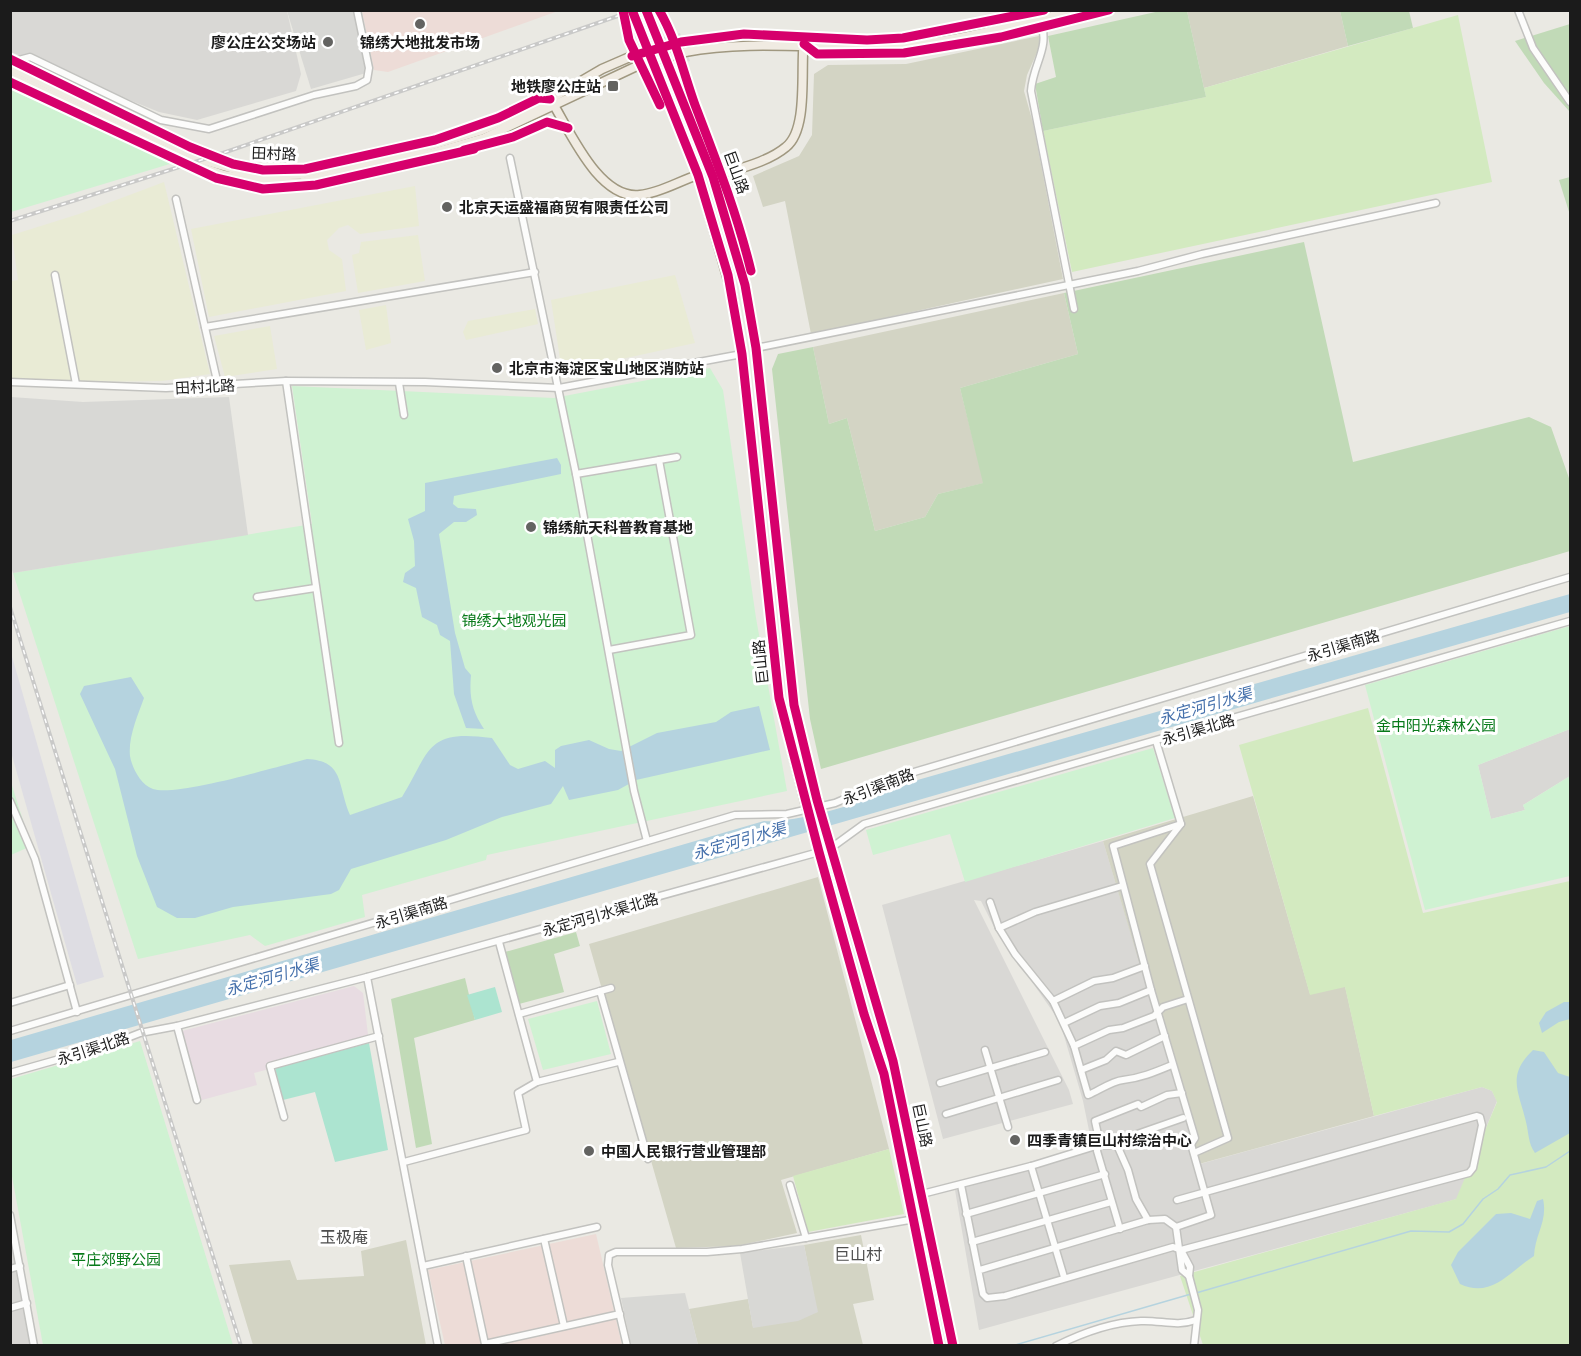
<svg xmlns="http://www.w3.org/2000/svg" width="1581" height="1356" font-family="Barlow,'Noto Sans SC',sans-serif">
<rect width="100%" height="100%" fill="#eae9e3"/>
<g fill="#d9d8d5">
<polygon points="10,11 287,11 301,74 296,91 197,120 159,112 11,52"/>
<polygon points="1570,729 1570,776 1523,805 1525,810 1491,819 1478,765"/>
<polygon points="1103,841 1200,1164 1482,1087 1492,1091 1497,1101 1457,1199 979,1330 955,1190 1093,1150 1083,1101 1060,1022 995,929 981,901 974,900 1069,1090 1073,1104 943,1139 882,905"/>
<polygon points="10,1236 12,1241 31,1345 11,1345"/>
</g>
<g fill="#eddcd7">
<polygon points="362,11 362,10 558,11 388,72 374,70"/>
<polygon points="596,1234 622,1345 445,1345 428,1270"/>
</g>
<polygon fill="#e8dce2" points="354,986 363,993 369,1043 254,1073 257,1085 202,1100 182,1031"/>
<g fill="#d3d4c4">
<polygon points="1187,11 1340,11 1348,46 1204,88"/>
<polygon points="1039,36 1039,48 1027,75 1024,91 1033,123 1063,279 811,334 785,201 763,207 753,176 799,156 812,135 814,74 828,65 906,64"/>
<polygon points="1064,293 1078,354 960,388 984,483 938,494 925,517 875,531 847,418 829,424 813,347"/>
<polygon points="1253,796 1310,994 1345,986 1374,1116 1199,1164 1103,841"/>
<polygon points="818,877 889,1149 781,1180 797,1233 736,1246 676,1248 589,944"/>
<polygon points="861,1235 874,1300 853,1304 863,1345 698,1345 689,1309 748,1299 753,1327 817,1312 804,1245"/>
<polygon points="406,1240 426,1345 253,1345 229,1265 290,1260 297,1280 364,1276 361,1251"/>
</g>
<g fill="#e9ebd5">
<polygon points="164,182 210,374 162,381 11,383 11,281 18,280 12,235 79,214"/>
<polygon points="415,186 419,226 360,234 348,225 339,228 327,240 329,250 342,259 346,291 209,317 191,229"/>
<polygon points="418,235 425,281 358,293 352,255 359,253 361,242"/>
<polygon points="675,275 695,343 562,372 551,300"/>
<polygon points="386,305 391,343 366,350 359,310"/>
<polygon points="535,309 538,324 466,340 463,332 468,321"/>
<polygon points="270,326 277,369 225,377 214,336"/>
</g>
<g fill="#d3eac0">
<polygon points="1458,15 1492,182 1072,272 1043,131 1206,97 1204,88"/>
<polygon points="1368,708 1423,913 1570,881 1570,1345 1203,1345 1180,1276 1456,1199 1497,1102 1492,1091 1482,1087 1374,1116 1345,987 1310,995 1239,745"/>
<polygon points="889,1149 904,1214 808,1232 793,1176"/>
</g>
<g fill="#c1dab7">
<polygon points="1160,11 1187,11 1206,97 1043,131 1035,84 1056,77 1048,36"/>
<polygon points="1340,11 1409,11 1413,28 1348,46"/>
<polygon points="1570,24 1570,112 1544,83 1515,41"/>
<polygon points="1570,177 1570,215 1559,180"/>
<polygon points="1304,242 1353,462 1529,417 1551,427 1570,481 1570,551 821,769 810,719 772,369 778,354 813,347 829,424 847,418 875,531 925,517 938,494 983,483 960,388 1078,354 1064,293"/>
<polygon points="576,932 580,946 554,954 564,992 519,1004 505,952"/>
<polygon points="465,978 475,1020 414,1038 432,1144 416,1148 391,999"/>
</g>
<g fill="#cff2d2">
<polygon points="11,90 173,163 11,212"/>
<polygon points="710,368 723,390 756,618 787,791 487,855 486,860 362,895 365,917 265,946 250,935 138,959 13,573 312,524 292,386 554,398"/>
<polygon points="1570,626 1570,729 1478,765 1491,819 1525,810 1523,805 1570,776 1570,876 1425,910 1365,685"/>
<polygon points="1153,748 1175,818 965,882 950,834 873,855 866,830"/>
<polygon points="10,779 31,846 11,855 10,855"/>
<polygon points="597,1001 611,1054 543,1070 528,1019"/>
<polygon points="140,1041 233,1345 43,1345 11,1171 11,1079"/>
</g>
<g fill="#ace4d0">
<polygon points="495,987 502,1012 475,1020 467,995"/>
<polygon points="369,1043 388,1150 335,1162 315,1092 283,1100 275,1068"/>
</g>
<g fill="#d8d8d5">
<polygon points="287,11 355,11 366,73 311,89"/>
<polygon points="11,397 83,402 229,397 248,535 13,573 10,564"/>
<polygon points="804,1245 818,1312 798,1321 753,1328 740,1253"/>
<polygon points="685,1293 698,1345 631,1345 621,1298"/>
</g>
<polygon fill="#dedde3" points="11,653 104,977 77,985 11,752"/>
<g fill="#b5d3df">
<path d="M557 458 561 465V474L454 496 453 504 458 508 476 509 477 515 466 522H454L439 534 455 633 465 668 471 675C469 697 472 711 484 729L466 728 454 694 450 641 440 635 437 625 422 617 416 588 403 582 405 573 415 566 414 541 408 519 425 511V483Z"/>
<path d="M1570 594V612L11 1062V1040L764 821C799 824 881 797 914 781Z"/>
<path d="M131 677 144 698C138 715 128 737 130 756 132 768 141 785 153 789 176 797 279 766 307 759 345 761 337 785 350 815L402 797C431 749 426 729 492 738L510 765 518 769 545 761 555 768V750L561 746 589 740 609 749 621 751 657 733 716 722 731 712 759 706 770 750 636 780 618 790 569 800 563 786 551 804 502 817 446 840 351 869 339 890 331 894 233 907 195 918H177L157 907 137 856 115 769 80 694 84 686Z"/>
<polygon points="1564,1002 1570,1002 1570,1019 1559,1022 1542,1033 1539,1023 1546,1012"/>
<path d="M1533 1050 1544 1052 1558 1073 1570 1077V1133L1535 1153C1528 1143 1529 1134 1526 1122 1519 1091 1506 1076 1533 1050Z"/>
<path d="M1543 1199C1548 1221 1535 1234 1534 1256 1510 1271 1492 1299 1460 1284L1451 1265 1458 1252 1496 1214 1511 1213 1530 1219 1537 1201Z"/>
</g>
<polygon fill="#dcdbd8" points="680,33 690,61 638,75 629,46"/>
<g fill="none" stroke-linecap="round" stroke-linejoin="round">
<g stroke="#b5d3df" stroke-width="1.5">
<polyline points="1196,1293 1411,1231 1449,1232 1463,1224 1483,1199 1498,1189 1510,1175 1546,1167 1570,1151"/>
<polyline points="1012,1346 1191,1294"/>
</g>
<g stroke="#c2c2bf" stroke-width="9">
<g id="minor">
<polyline points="1518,10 1533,48 1570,102"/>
<path d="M1040 19C1051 49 1033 62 1031 91L1074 309"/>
<polyline points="12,67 15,61 30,57 161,120 209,129 314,95 356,86 367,80 369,68 357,10"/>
<polyline points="444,152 474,149 547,122 566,127"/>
<polyline points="510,158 576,474 634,791 647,841"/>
<polyline points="176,199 218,385"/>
<polyline points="55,275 76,384"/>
<polyline points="205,327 535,272"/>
<polyline points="756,348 1138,271 1202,254 1436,203"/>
<polyline points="286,381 339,743"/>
<polyline points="10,382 166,388 286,381 425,382 559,388 742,354"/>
<polyline points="399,383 404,415"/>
<polyline points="576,474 677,457"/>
<polyline points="257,597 315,588"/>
<polyline points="609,650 691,635 659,460"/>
<polyline points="1156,741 1181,824 1150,864 1228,1138 1194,1153"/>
<polyline points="10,801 35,859 77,1012"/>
<path d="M990 902 999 928 1015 954 1053 1001 1074 1046 1088 1095C1098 1091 1112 1081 1123 1080 1141 1078 1155 1072 1172 1065"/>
<polyline points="999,928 1035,912 1122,886"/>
<polyline points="499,942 537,1082"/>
<polyline points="367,977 819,852 831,848 864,824 1570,621"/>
<polyline points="600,991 648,1159"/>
<polyline points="1053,1001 1094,981 1113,978 1145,966"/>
<polyline points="10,1003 70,985"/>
<polyline points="519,1014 611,988"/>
<polyline points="1064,1023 1100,1006 1119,1003 1151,990"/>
<polyline points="10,1031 735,815 787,814 835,803 894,778 1570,577"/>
<polyline points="1074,1046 1109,1030 1123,1028 1154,1016 1163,1007 1188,999"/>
<polyline points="985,1050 1008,1127"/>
<polyline points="1081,1070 1106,1060 1116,1051 1126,1055 1165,1036"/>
<polyline points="10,1073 109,1045 140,1033 177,1026"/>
<polyline points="940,1083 1045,1052"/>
<polyline points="197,1100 177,1026 367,977 438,1346"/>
<polyline points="946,1114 1058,1080"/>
<polyline points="284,1117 270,1066 379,1036"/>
<polyline points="404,1162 526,1130 518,1093 537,1082 618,1062"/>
<polyline points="1031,1166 1064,1277"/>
<polyline points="790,1185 806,1238"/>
<polyline points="961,1185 983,1294 987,1298 1005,1296 1173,1247 1181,1250 1190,1267 1189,1276 1182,1270 1176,1227 1165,1219 1148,1220 980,1270"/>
<polyline points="922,1194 1031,1166 1099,1145 1117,1145"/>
<polyline points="1177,1200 1477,1116 1480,1117 1482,1125 1473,1168 1469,1173 1181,1250"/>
<polyline points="966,1214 1105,1174"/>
<polyline points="10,1215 34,1346"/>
<polyline points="1148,1220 1136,1199 1128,1170 1117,1145 1120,1140 1183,1118"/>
<polyline points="1176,1227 1211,1215 1191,1144 1195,1138 1151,990 1113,846 1181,824"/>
<polyline points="1120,1229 1097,1151 1099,1139 1095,1121 1138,1104 1141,1107 1167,1095 1182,1093"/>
<polyline points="544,1239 564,1326"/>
<polyline points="972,1242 1111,1202"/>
<polyline points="466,1256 485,1344 620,1314"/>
<polyline points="423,1266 597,1227"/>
<polyline points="10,1269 20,1266"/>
<polyline points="1189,1276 1198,1310 1194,1346"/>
<polyline points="10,1308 27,1303"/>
<polyline points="627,1346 608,1265 609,1255 616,1252 707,1252 742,1249 915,1219"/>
<path d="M1056 1346C1082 1333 1112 1322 1141 1321 1161 1320 1176 1327 1196 1320"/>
</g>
</g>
<g stroke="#a09880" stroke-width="11">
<g id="major">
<polyline points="632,10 698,175 732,294 742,354 779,698 805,802"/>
<polyline points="646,10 713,177 745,285 756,348 794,705 817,800"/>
<polyline points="681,42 744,34 867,40 903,38 1044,10"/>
<path d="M685 52C754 39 820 50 889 47 953 44 1015 24 1077 10"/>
<polyline points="10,67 206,161 251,174 276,176 303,174 423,148 480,131 542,104 602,69 632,56"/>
<polyline points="10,75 204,168 224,175 274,183 302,182 429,154 484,138 637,66"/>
<path d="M552 102C570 131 599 200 640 195 660 193 679 181 698 175"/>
<path d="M713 177C736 169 767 163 786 147 809 129 800 67 804 39"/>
<polyline points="826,833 893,1061 953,1346"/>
<polyline points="815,836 864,1014 884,1074 939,1346"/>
</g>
</g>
<use href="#minor" stroke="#fcfcfb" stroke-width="6"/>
<use href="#major" stroke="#f0ebe2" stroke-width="8"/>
<g stroke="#c9c9c8" stroke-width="4">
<g id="rail">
<polyline points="10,221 223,153 635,10"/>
<polyline points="10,607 241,1346"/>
</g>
</g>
<use href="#rail" stroke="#fff" stroke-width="1.5" stroke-dasharray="4.5" stroke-linecap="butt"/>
<g stroke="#a09880" stroke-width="11" stroke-linecap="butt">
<g id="major-bridge">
<polyline points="632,56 681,42"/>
<polyline points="637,66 685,52"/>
<polyline points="817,800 826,833"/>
<polyline points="805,802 815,836"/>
</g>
</g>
<use href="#major-bridge" stroke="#f0ebe2" stroke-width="8"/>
<g stroke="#fff" stroke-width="13">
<g id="cycleway">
<polyline points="623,10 629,40 660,105"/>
<polyline points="632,10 698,175 728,275 742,354 779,698 819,852 864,1014 884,1074 939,1346"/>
<polyline points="646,10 713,177 745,285 756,348 794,705 817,800 893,1061 953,1346"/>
<path d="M659 10C677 41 683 72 695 105 716 160 737 213 751 271"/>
<polyline points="804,44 817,54 904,53 1001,37 1109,10"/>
<polyline points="632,56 681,42 744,34 867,40 903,38 1044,10"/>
<polyline points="10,59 190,147 233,164 263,170 305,169 435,140 498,118 539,98 550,99"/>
<polyline points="10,82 216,178 263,189 316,185 474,149"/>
<polyline points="464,150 513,137 547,122 568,128"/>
</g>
</g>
<use href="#cycleway" stroke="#d6006c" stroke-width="9"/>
</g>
<g fill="#636361" stroke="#fff" stroke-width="2">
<circle cx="420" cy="24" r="6"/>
<circle cx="328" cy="42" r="6"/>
<rect x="607" y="80" width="12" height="12" rx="3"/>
<circle cx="447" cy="207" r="6"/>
<circle cx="497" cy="368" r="6"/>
<circle cx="531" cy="527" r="6"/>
<circle cx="1015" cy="1140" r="6"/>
<circle cx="589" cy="1151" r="6"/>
</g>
<g text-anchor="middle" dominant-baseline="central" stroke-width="6" stroke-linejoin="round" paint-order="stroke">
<g font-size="15" font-weight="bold" fill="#1b1b1b" stroke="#fff" text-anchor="start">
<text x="316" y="42" text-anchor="end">廖公庄公交场站</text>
<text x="420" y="42" text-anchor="middle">锦绣大地批发市场</text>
<text x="601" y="86" text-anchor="end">地铁廖公庄站</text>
<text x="459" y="207">北京天运盛福商贸有限责任公司</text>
<text x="509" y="368">北京市海淀区宝山地区消防站</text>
<text x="543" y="527">锦绣航天科普教育基地</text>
<text x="1027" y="1140">四季青镇巨山村综治中心</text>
<text x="601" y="1151">中国人民银行营业管理部</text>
</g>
<g font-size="15" fill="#1b1b1b" stroke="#fff">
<text transform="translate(274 153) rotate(2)">田村路</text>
<text transform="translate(737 172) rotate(70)">巨山路</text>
<text transform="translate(205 386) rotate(-3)">田村北路</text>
<text transform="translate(1343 645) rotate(-17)">永引渠南路</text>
<text transform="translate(760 662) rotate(-96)">巨山路</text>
<text transform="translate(1198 729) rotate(-16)">永引渠北路</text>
<text transform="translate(878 786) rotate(-21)">永引渠南路</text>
<text transform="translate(411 912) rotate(-17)">永引渠南路</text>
<text transform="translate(600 914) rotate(-16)">永定河引水渠北路</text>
<text transform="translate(93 1048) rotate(-18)">永引渠北路</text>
<text transform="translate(923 1125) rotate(78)">巨山路</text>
</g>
<g font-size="15" fill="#087a1a" stroke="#fff">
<text x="514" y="620">锦绣大地观光园</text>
<text x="1436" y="725">金中阳光森林公园</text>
<text x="116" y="1259">平庄郊野公园</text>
</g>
<g font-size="16" font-style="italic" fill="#4671ac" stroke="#fff">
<text transform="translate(1205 705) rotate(-16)">永定河引水渠</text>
<text transform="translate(739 840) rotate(-16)">永定河引水渠</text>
<text transform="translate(272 976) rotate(-16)">永定河引水渠</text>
</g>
<g font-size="16" fill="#4e4e4e" stroke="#fff">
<text x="344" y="1236">玉极庵</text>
<text x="858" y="1253">巨山村</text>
</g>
</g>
<rect width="1581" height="1356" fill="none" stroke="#1b1b1b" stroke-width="24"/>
</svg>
